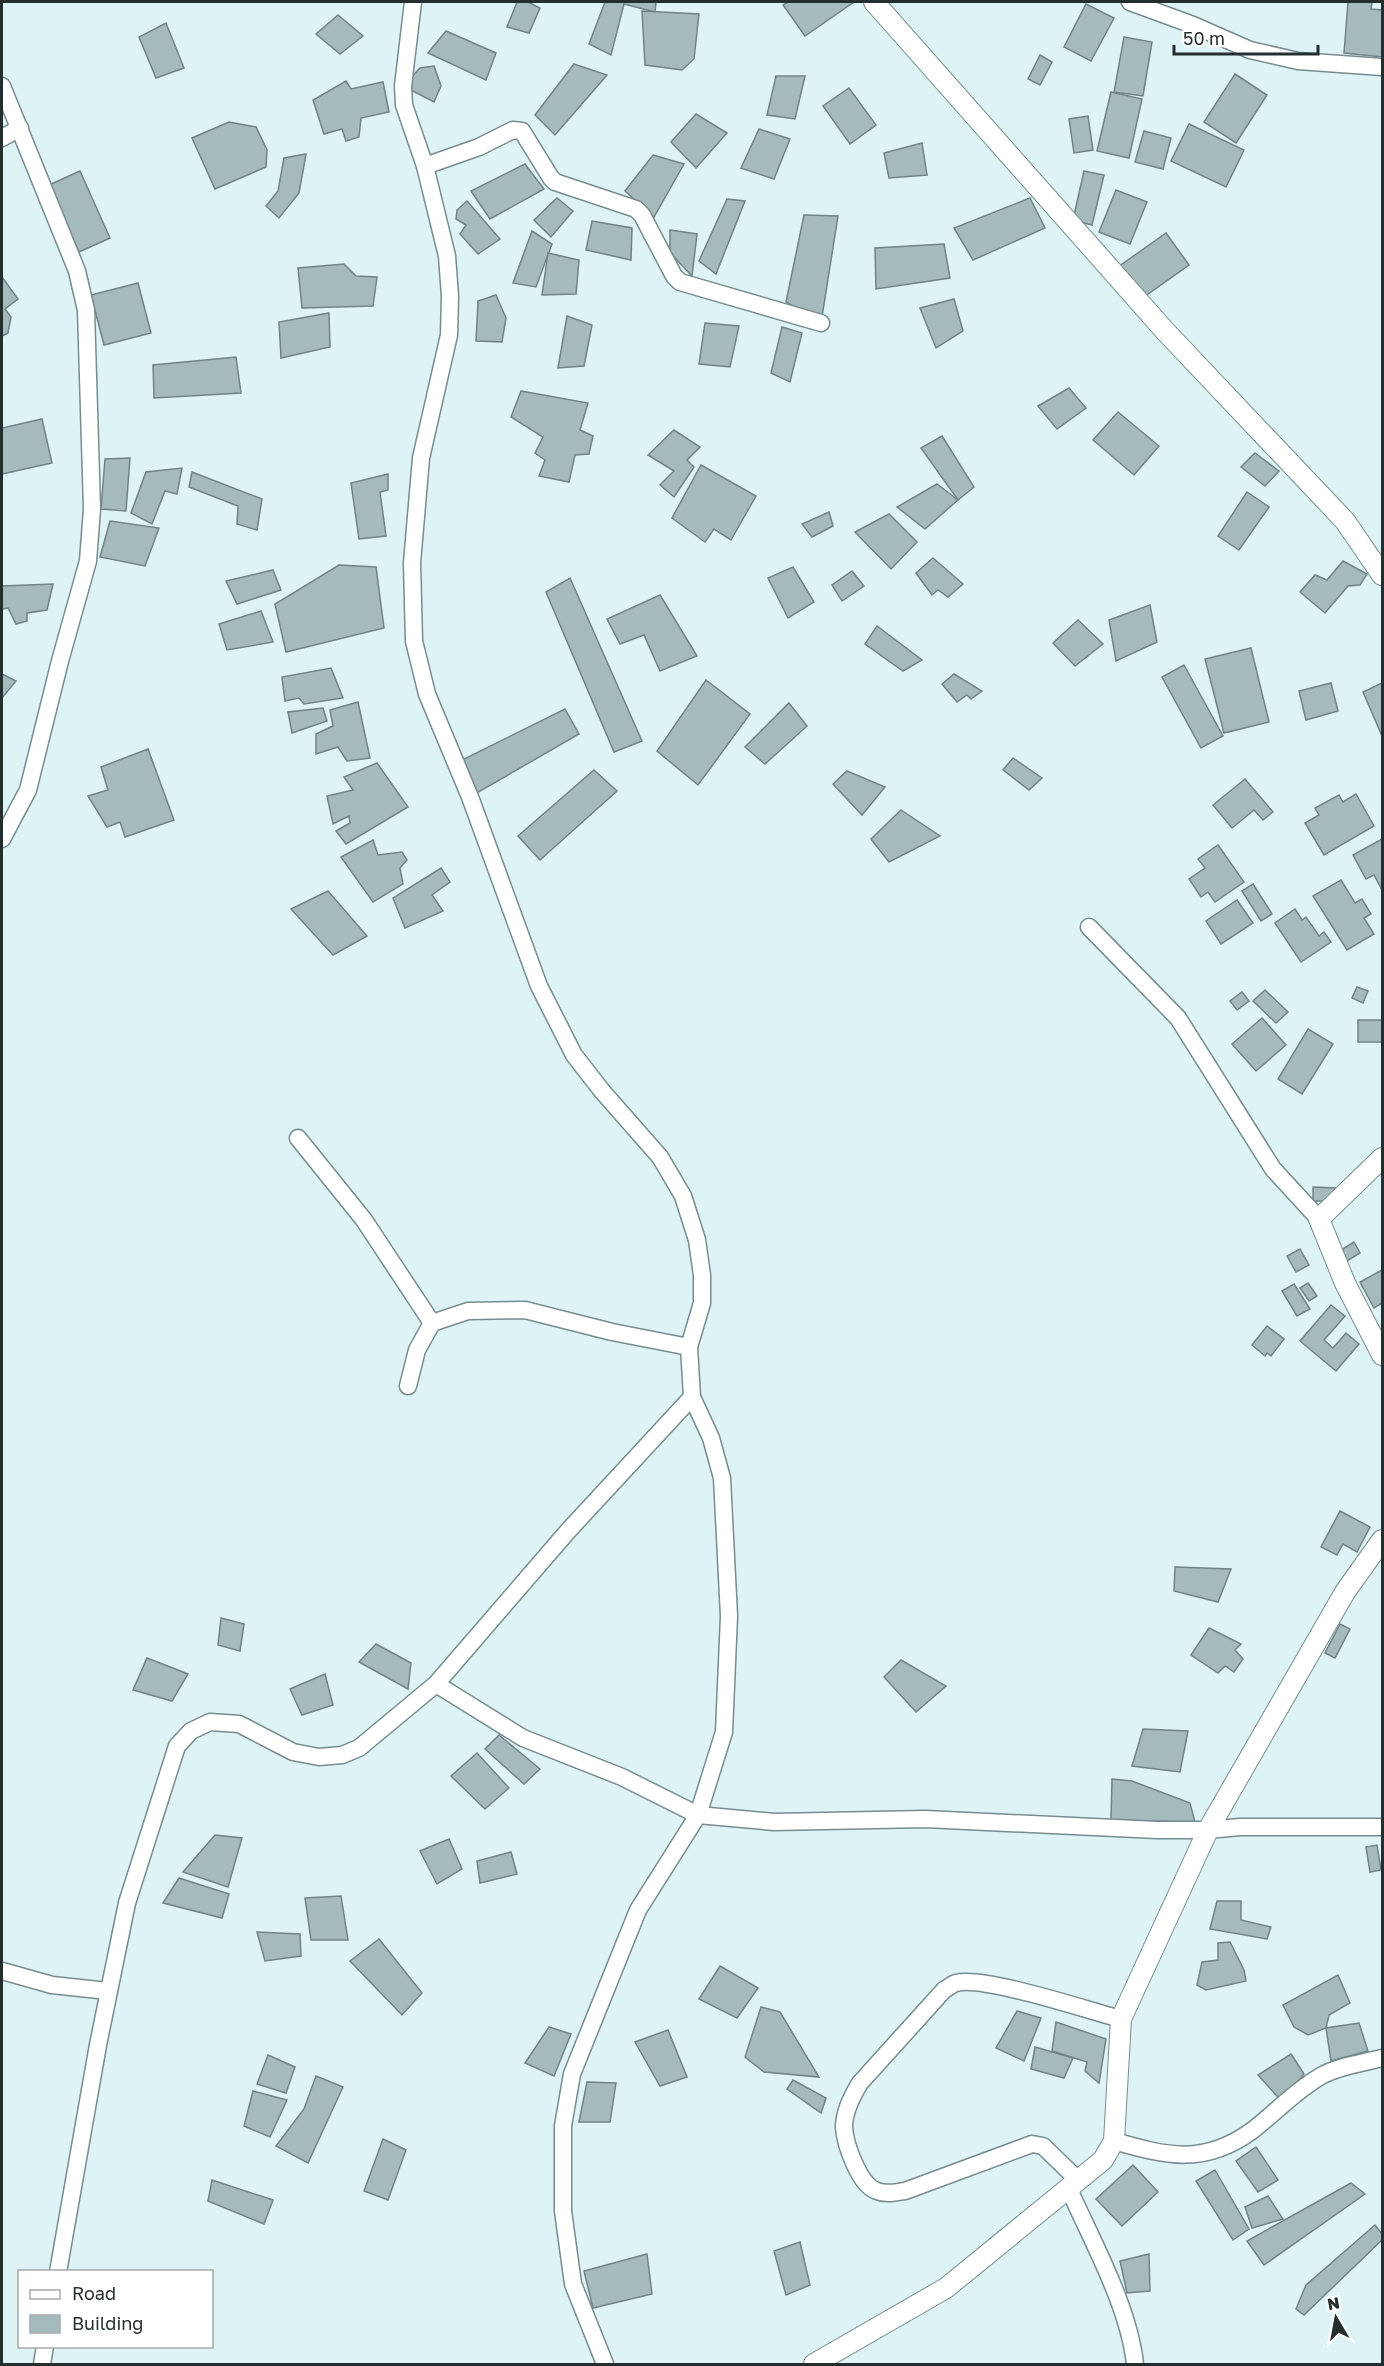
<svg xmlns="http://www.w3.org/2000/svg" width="1384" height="2366" font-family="'Golos Text',sans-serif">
<rect width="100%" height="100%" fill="#ddf3f5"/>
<g fill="#a5babc" stroke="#708486" stroke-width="1.5">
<polygon points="517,2 528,2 540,8 529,33 507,27"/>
<polygon points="605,2 656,2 655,12 624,4 611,55 589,44"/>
<polygon points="788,2 854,2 805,36 783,5"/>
<polygon points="1348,2 1372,2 1371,9 1382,10 1382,57 1344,53"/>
<polygon points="1086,4 1114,18 1091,61 1064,47"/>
<polygon points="642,11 699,14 694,59 682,70 645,65"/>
<polygon points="338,15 363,36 340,54 316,34"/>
<polygon points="166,23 184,68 156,78 139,37"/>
<polygon points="446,31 496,53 486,80 428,53"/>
<polygon points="1124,37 1152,42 1143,96 1114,92"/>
<polygon points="1040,55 1052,62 1040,85 1028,79"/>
<polygon points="574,64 607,75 555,135 535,115"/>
<polygon points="434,66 441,86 434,102 403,86 420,68"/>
<polygon points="1235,74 1267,95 1236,143 1204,122"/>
<polygon points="776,76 805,76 795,119 767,115"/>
<polygon points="346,81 351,89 383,82 389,112 361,118 359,137 346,141 342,129 324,134 313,100"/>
<polygon points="849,88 876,125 850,144 823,106"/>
<polygon points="1111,92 1142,99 1129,158 1097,151"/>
<polygon points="696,114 727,133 696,168 671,142"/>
<polygon points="1088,116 1093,150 1074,153 1069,119"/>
<polygon points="229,122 256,127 267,150 266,167 215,189 192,138"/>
<polygon points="1189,124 1244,150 1226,187 1171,161"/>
<polygon points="759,129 790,139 774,179 741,168"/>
<polygon points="1144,131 1171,138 1163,169 1135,162"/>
<polygon points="922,143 927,175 889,178 884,153"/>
<polygon points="306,154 299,193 279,218 266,206 278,191 284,158"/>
<polygon points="653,155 684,164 654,217 625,191"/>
<polygon points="525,164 544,189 490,219 471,191"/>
<polygon points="80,171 110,238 79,252 49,185"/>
<polygon points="1084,171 1104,175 1092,225 1073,220"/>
<polygon points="1116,190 1147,202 1130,244 1099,232"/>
<polygon points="557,198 573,211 551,237 534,220"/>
<polygon points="1030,198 1045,228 973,260 954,228"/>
<polygon points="727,199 745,201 716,274 699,261"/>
<polygon points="467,201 500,239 478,254 460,234 466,225 456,219 457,210"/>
<polygon points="804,215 838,216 821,323 786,302"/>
<polygon points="592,221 632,228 631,260 586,250"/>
<polygon points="670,230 697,234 692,276 670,253"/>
<polygon points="532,231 552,244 536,287 513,283"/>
<polygon points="1166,233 1189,265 1134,304 1111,272"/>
<polygon points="944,244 950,278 876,289 875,248"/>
<polygon points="548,253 579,260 576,294 542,295"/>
<polygon points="344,264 356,276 377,277 373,306 302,308 298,268"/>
<polygon points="2,277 18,299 5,309 11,317 8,333 2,336"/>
<polygon points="138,283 151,333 104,345 91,295"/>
<polygon points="496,295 506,318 502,342 476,341 478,301"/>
<polygon points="954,299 963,331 936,348 920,308"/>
<polygon points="329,313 330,347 281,358 279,322"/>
<polygon points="567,316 592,325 584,366 558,368"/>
<polygon points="705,323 739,326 730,367 699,364"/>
<polygon points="782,327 802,333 790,382 771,373"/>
<polygon points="236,357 241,393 154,398 153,365"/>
<polygon points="1069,388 1086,408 1057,429 1038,406"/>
<polygon points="521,391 588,403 580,430 593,436 589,454 575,455 569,482 539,476 545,460 535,453 543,437 511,417"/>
<polygon points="1118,412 1159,446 1134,475 1093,440"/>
<polygon points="42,419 52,463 2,474 2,428"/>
<polygon points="674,430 700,447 687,460 694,467 674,497 660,485 674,471 648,455"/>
<polygon points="942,436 974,487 958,500 921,448"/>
<polygon points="1255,453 1279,471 1265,486 1241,467"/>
<polygon points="130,458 126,511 101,509 105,459"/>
<polygon points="701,465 756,496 731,540 714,529 705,542 672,518"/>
<polygon points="182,468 177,494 165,491 152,524 131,513 146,472"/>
<polygon points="192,472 262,499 257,530 237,524 238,506 189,487"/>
<polygon points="388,474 388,490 380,492 386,536 359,539 351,483"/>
<polygon points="937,484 958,500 925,529 897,507"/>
<polygon points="1247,492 1269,507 1239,550 1218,536"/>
<polygon points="829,512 833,526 812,537 802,524"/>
<polygon points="889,514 917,542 891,569 855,532"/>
<polygon points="110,521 159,528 145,566 100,557"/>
<polygon points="933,558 963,584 948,597 938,590 932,595 916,573"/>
<polygon points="1343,561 1367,574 1360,585 1348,586 1325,613 1300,592 1315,575 1327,580"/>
<polygon points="339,565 376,567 384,628 286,652 275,604"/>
<polygon points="793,567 814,602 788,618 768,578"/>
<polygon points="273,570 281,590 237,604 226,581"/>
<polygon points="852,571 864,586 842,601 832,585"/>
<polygon points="570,578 642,741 614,752 546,592"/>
<polygon points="53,584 47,610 27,613 27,621 16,624 8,608 2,609 2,586"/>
<polygon points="660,595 697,656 660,671 644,635 620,644 607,619"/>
<polygon points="1150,605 1157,642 1116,661 1109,620"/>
<polygon points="261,611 273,642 227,650 219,624"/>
<polygon points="1078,620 1103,644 1075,666 1053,643"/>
<polygon points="877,626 922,660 903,671 865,644"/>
<polygon points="1251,648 1269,722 1224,733 1205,659"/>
<polygon points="1184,665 1223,736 1201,748 1162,677"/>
<polygon points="331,668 343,698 304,704 299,698 285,701 282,677"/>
<polygon points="2,674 16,681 2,698"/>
<polygon points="954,674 982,691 971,699 967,695 957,702 942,684"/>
<polygon points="706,680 750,714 698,785 657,751"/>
<polygon points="1331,683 1338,711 1306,720 1299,691"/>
<polygon points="1382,683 1382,736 1363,692"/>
<polygon points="358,702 370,758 347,761 338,747 316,754 316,734 333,726 330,710"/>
<polygon points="789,703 807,726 765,764 745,747"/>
<polygon points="323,708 327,721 292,733 288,712"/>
<polygon points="565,709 579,734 475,794 460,761"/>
<polygon points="148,749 174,820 125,837 120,822 107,827 88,796 108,790 101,767"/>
<polygon points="1013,758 1042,778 1029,790 1003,770"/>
<polygon points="377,763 408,807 346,844 336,831 350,823 349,816 333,824 327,796 353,790 344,777"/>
<polygon points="594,770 617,791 540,860 518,836"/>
<polygon points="847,771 885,787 862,815 833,784"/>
<polygon points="1245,779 1273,812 1263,820 1254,810 1232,828 1213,805"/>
<polygon points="1356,794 1374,826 1324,855 1305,823 1319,815 1315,808 1339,795 1343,802"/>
<polygon points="901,810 940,836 889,862 871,839"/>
<polygon points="1382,839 1382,887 1381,888 1374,875 1366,879 1353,855"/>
<polygon points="373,840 378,855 402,852 407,860 400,868 403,884 373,902 341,857"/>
<polygon points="1218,845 1244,882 1215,902 1208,892 1201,897 1189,879 1205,868 1198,859"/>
<polygon points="441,868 450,882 432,895 443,911 405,928 393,898"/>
<polygon points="1341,880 1355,903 1362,899 1371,914 1364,918 1374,934 1347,950 1313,896"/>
<polygon points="1253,884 1272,914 1261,921 1242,891"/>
<polygon points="328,891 367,936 333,955 291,909"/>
<polygon points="1237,900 1253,923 1221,944 1206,921"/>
<polygon points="1295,909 1302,920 1306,917 1319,936 1324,932 1331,942 1301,962 1275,923"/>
<polygon points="1357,987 1368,991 1363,1003 1352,998"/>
<polygon points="1265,990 1288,1012 1276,1023 1253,1001"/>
<polygon points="1242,992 1249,1001 1237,1010 1230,1001"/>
<polygon points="1262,1018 1286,1045 1256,1071 1232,1044"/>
<rect x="1358" y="1020" width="24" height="22"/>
<polygon points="1308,1029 1333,1044 1302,1094 1278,1079"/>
<polygon points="1313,1187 1337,1188 1336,1201 1313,1201"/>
<polygon points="1354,1242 1360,1253 1347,1261 1341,1250"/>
<polygon points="1300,1249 1309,1265 1296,1272 1287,1256"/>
<polygon points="1382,1270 1382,1303 1374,1308 1360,1282"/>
<polygon points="1308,1283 1317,1296 1309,1301 1300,1288"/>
<polygon points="1294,1284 1310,1309 1297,1316 1282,1291"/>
<polygon points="1331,1305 1345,1316 1324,1340 1333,1348 1346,1333 1359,1344 1336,1371 1300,1341"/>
<polygon points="1267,1326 1284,1339 1271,1356 1267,1353 1265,1356 1252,1345"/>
<polygon points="1340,1511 1370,1527 1357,1552 1343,1544 1337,1555 1321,1547"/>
<polygon points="1175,1567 1231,1569 1218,1602 1174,1591"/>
<polygon points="221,1618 244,1624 240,1651 218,1645"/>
<polygon points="1340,1624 1350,1629 1335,1658 1325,1653"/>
<polygon points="1209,1628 1241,1644 1235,1650 1243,1659 1234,1672 1225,1666 1218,1673 1191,1655"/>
<polygon points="376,1644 411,1663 408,1689 359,1662"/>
<polygon points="147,1658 188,1674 172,1701 133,1690"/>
<polygon points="901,1660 946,1686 916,1712 884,1677"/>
<polygon points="325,1674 333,1705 302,1715 290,1689"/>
<polygon points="1143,1729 1188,1731 1180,1772 1132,1766"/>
<polygon points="499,1735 540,1769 524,1784 485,1749"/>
<polygon points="477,1753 509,1788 485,1809 451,1776"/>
<polygon points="1112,1779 1132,1781 1190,1803 1195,1822 1111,1820"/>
<polygon points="215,1835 242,1838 228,1887 183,1872"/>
<polygon points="449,1839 462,1869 437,1884 420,1851"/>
<polygon points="1377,1845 1381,1870 1370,1872 1366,1847"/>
<polygon points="511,1852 517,1874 480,1883 477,1861"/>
<polygon points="179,1878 229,1894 222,1918 163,1903"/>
<polygon points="341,1896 348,1940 311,1940 305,1898"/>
<polygon points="1217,1901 1241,1901 1241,1920 1271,1927 1267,1939 1210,1929"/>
<polygon points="257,1932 300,1934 301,1956 265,1961"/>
<polygon points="379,1939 422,1993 402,2015 350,1961"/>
<polygon points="1230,1942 1244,1970 1246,1981 1206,1990 1197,1985 1202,1962 1218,1960 1218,1943"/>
<polygon points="720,1966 758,1988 737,2018 699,1999"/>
<polygon points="1338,1975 1350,2003 1329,2015 1326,2028 1308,2035 1294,2027 1283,2005"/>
<polygon points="761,2007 780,2012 819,2077 764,2072 745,2057"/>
<polygon points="1017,2011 1041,2018 1024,2061 996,2048"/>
<polygon points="1056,2022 1106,2039 1099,2083 1085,2071 1087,2062 1052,2051"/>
<polygon points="1359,2023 1368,2051 1331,2061 1326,2028"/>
<polygon points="549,2027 571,2034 554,2076 525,2063"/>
<polygon points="668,2030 687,2077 660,2086 635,2042"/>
<polygon points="1035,2047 1073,2058 1064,2078 1031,2069"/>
<polygon points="1291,2054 1304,2074 1283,2103 1258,2075"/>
<polygon points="268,2055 295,2067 286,2093 257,2084"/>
<polygon points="316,2076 343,2087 308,2163 276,2146 304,2109"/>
<polygon points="793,2080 826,2098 821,2113 787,2089"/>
<polygon points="587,2082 616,2083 610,2122 579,2122"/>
<polygon points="253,2091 287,2100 270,2137 244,2126"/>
<polygon points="383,2139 406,2150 388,2200 364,2191"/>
<polygon points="1256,2147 1278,2180 1258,2192 1236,2161"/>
<polygon points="1133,2165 1158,2192 1122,2226 1096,2199"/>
<polygon points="1215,2170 1249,2229 1233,2240 1196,2181"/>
<polygon points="212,2180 273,2200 264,2224 208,2201"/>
<polygon points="1351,2183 1365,2194 1264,2265 1247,2241"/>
<polygon points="1268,2196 1283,2219 1252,2228 1245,2207"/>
<polygon points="1375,2225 1382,2234 1382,2240 1304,2315 1296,2309 1306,2285"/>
<polygon points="800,2242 810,2285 786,2295 774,2251"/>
<polygon points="647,2254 652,2294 593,2308 584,2271"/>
<polygon points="1149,2254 1150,2291 1127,2293 1120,2261"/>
</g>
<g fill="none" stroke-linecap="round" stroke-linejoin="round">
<g stroke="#778c8e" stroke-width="19">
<g id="minor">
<polyline points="413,2 403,86 404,105 425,166 447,256 450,296 449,335 421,458 412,563 414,641 427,694 470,797 539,986 574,1055 602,1091 660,1157 683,1196 697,1240 702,1275 702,1303 689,1347 692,1397 711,1438 722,1478 729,1616 724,1732 698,1815 638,1910 572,2074 563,2126 563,2211 573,2284 605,2364"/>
<polyline points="1130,2 1193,25 1250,50 1298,61 1382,67"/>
<polyline points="2,86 77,271 86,310 92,509 88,561 60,661 28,790 2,839"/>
<polyline points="2,138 20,128"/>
<polyline points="425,166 479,147 513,130 522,131 551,178 555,182 636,209 642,215 674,276 680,282 821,323"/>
<polyline points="1089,927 1178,1018 1273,1169 1319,1219"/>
<polyline points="298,1138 364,1220 432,1323"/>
<polyline points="408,1386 417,1350 432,1323 468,1311 525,1310 612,1332 689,1347"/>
<polyline points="436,1684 523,1738 622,1777 698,1815 774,1822 925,1819 1157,1830 1208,1830 1240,1827 1382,1827"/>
<polyline points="2,1971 52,1985 108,1991"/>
<path d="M1114 2141C1167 2156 1204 2166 1253 2130 1276 2112 1295 2091 1321 2076 1338 2066 1363 2063 1382 2058"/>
<path d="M1079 2181 1043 2146 1032 2144 905 2191C896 2192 886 2195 877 2191 859 2185 845 2144 844 2127 844 2111 852 2096 860 2083L944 1990C948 1988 952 1984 956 1983 982 1975 1090 2011 1121 2019"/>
<path d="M1069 2189C1093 2243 1129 2307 1135 2364"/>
<polyline points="58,2272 98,2045 127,1903 177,1746 191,1731 210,1722 239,1724 293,1752 319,1757 342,1755 359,1748 436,1684 568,1531 692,1397"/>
<polyline points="42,2364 45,2346"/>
</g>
</g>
<g stroke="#778c8e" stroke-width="22">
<g id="tertiary">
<polyline points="874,2 1166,332 1345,521 1382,575"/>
<polyline points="1382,1158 1319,1219 1345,1283 1382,1355"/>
<polyline points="814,2364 946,2288 1103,2160 1114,2141 1121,2019 1208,1830 1345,1592 1382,1540"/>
</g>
</g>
<use href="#minor" stroke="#fff" stroke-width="16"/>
<use href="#tertiary" stroke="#fff" stroke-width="20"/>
</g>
<rect width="1384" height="2366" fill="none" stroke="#252e2e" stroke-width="6"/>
<rect x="18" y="2270" width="195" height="78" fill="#ffffff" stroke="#a8abab" stroke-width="1.5"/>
<rect x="30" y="2290" width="30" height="9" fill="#ffffff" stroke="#a8abab" stroke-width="1.5"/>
<text x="72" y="2300" font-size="18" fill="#252e2e">Road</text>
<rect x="30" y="2315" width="30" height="18" fill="#a5babc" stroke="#a8abab" stroke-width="1.5"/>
<text x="72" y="2330" font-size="18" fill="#252e2e">Building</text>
<g transform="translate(1336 2318) rotate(350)" stroke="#ffffff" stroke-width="4.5" paint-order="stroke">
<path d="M0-4.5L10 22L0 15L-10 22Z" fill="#252e2e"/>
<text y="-9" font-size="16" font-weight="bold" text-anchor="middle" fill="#252e2e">N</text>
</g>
<path d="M1174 45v9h144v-9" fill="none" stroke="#252e2e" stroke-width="3"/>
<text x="1183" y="45" font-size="18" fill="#252e2e" stroke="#ffffff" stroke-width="4.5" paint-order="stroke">50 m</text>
</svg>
